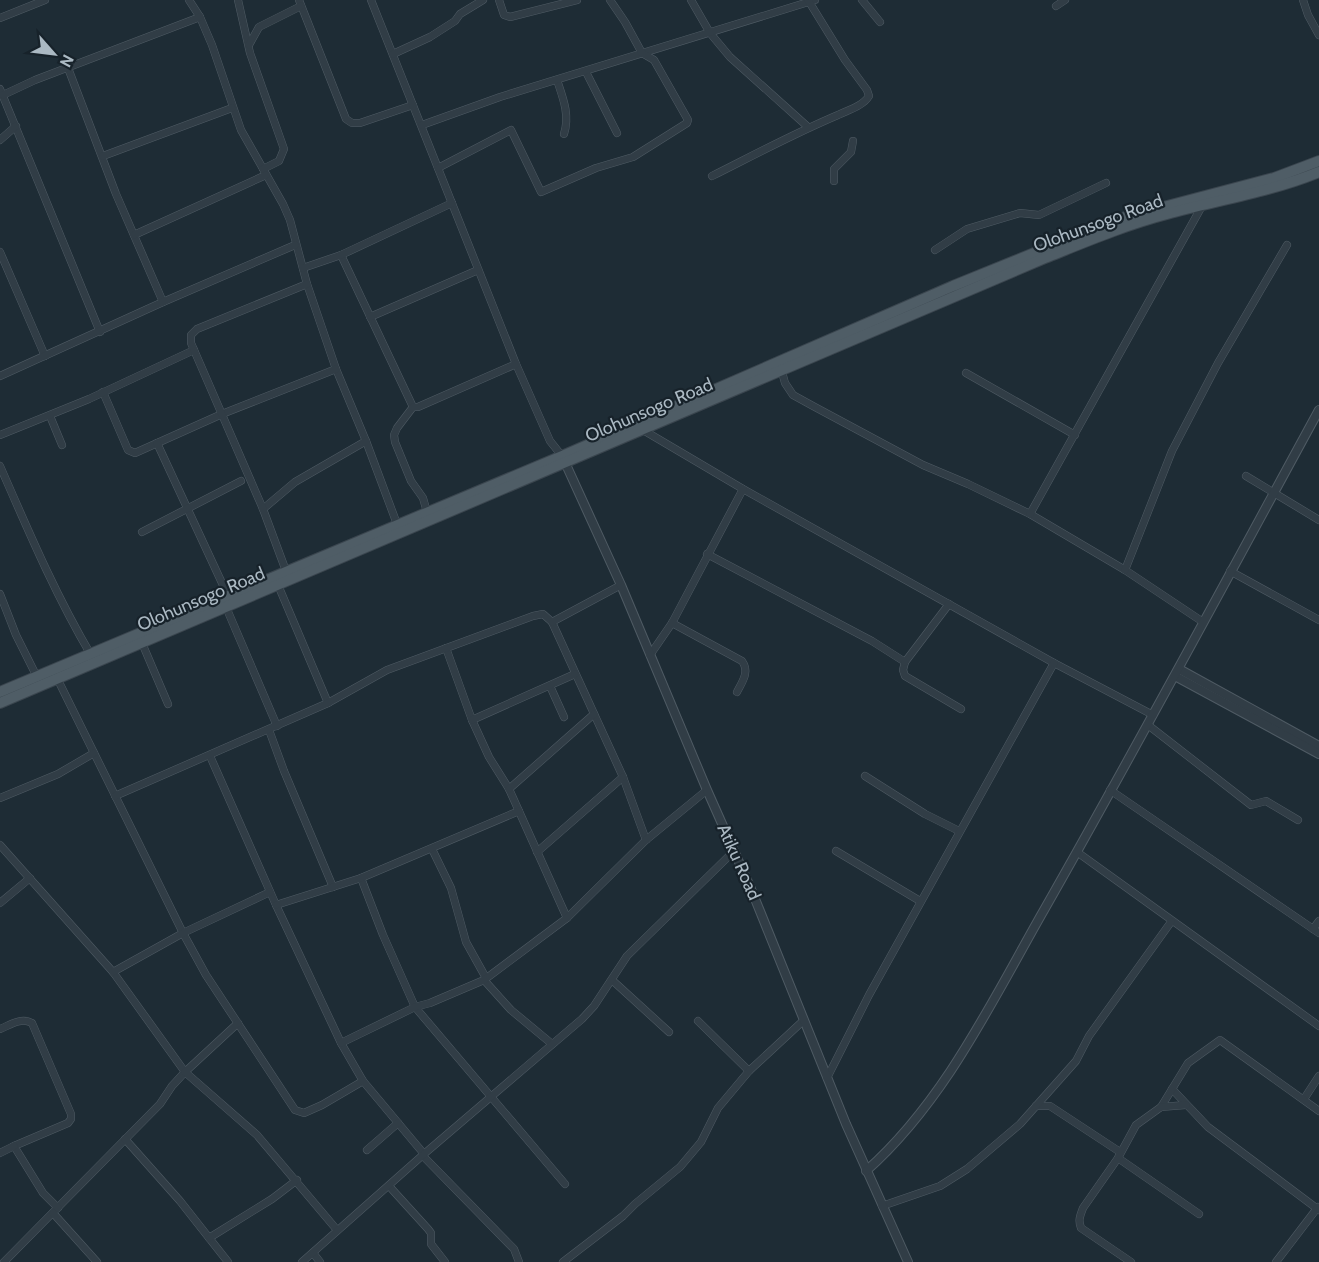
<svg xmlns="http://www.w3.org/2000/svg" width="1319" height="1262" font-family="Cabin,sans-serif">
<rect width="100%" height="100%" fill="#1e2c35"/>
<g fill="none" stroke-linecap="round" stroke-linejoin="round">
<g stroke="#4f5b64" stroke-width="8">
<g id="minor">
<polyline points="189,0 200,17 212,45 241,130 283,204 290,220 307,284 336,369 366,441 397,524"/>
<polyline points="238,0 250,53 284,149 279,161 263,169"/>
<polyline points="299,0 346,119 352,123 360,123 413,105"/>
<polyline points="371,0 516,364 550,441 562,456"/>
<polyline points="499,0 504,15 510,17 577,0"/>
<polyline points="691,0 710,33 730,57 808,127"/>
<polyline points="862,0 880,22"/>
<polyline points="1303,0 1308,15 1319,35"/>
<polyline points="1056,6 1065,0"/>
<polyline points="0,18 45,0"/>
<polyline points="249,45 259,27 301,6"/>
<polyline points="393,54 430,37 455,21 460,14 483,0"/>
<polyline points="68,68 116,194 163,302"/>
<polyline points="586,72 617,133"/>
<path d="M557 80C563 98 570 115 564 134"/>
<polyline points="0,89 100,332"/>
<polyline points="3,95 35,80 200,17"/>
<polyline points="422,125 500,97 815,0"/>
<polyline points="0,140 16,126"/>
<polyline points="103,156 232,108"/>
<polyline points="438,168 511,130 541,192 596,168 633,157 687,123 688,120 654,60 642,53 625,22 610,0"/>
<path d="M712 176C754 155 795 133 838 115 848 110 863 106 869 96L867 90 845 60 808 0"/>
<polyline points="834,181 834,169 851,152 853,141"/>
<polyline points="134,235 266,175"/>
<polyline points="935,250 967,229 1020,213 1039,215 1106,183"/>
<polyline points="0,252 45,356"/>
<polyline points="341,255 413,407"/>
<polyline points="303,268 341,255 452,203"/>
<polyline points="370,317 478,270"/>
<polyline points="782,372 785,383 793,395 813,406 923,465 968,484 1030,514 1125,570 1203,622"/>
<polyline points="966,373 1075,435"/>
<polyline points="0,376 163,302 295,245"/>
<polyline points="103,392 128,450 135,453 222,414 336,369"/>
<polyline points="50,416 62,445"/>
<polyline points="643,430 743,489 1054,663 1153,715"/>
<polyline points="0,435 89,399 194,350"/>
<polyline points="157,443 228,596"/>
<path d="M0 466C28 530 55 594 91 655"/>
<polyline points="1246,476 1319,520"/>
<polyline points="263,509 295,482 366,441"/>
<polyline points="427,512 423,498 411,481 395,442 394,435 397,428 413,407 418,407 516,364"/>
<polyline points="1030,514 1202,206"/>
<polyline points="142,532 241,481"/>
<polyline points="707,554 872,641 905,662 903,670 905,676 961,709"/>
<polyline points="1125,570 1172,451 1218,363 1287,245"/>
<polyline points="286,571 263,509 191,343 191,335 197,329 307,284"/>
<polyline points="1230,571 1319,620"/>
<polyline points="278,585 328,703"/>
<polyline points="0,594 16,635 37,677"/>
<polyline points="226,607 277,726"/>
<polyline points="552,622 623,777 646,840"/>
<path d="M672 623 742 661C750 672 742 682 737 692"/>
<polyline points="142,643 168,704"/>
<polyline points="446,648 472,720 489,757 509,789 567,918"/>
<polyline points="650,655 672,623 743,489"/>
<polyline points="905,662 949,604"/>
<polyline points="57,678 183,933 206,975 295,1110 304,1113 322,1105 363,1081"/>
<polyline points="550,686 564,717"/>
<polyline points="472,720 575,674"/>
<polyline points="1148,725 1251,805 1266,801 1298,820"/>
<polyline points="269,730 284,771 333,887"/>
<polyline points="210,756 276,905 341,1043 363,1081 424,1154"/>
<polyline points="865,776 925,814 959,831"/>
<polyline points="509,789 594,714"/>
<polyline points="1110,790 1319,933"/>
<polyline points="115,796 328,703 387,670 533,616 543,614 552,622 621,585"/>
<polyline points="0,798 58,774 94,753"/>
<polyline points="0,845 113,972 185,1072 172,1086 160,1104 4,1262"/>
<polyline points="432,849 451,888 466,942 486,978"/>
<polyline points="836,851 920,901"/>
<polyline points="537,852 623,777"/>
<polyline points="1077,852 1319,1026"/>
<polyline points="361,878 383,935 415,1007 565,1184"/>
<polyline points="0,903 30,878"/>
<polyline points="276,905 361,878 519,811"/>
<polyline points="1313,929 1319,921"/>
<polyline points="113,972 183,933 270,892"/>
<polyline points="484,980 511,1010 552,1044"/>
<polyline points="612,980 669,1032"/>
<polyline points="698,1021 749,1071"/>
<polyline points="238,1023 185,1072 257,1135 337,1230"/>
<path d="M0 1029C10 1025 21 1017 32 1023L71 1114V1119L68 1123 14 1146 43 1193 58 1208"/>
<polyline points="341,1043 415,1007 430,1003 484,980 567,918 646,840 707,790"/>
<polyline points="827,1078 869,995 1054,663"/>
<polyline points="1172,1089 1208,1127 1319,1210"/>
<polyline points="1304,1099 1319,1076"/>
<polyline points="1036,1106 1050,1106 1120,1152"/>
<polyline points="1161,1107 1188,1063 1220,1040 1319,1111"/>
<polyline points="125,1139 180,1201 228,1262"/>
<polyline points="367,1150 398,1123"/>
<polyline points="0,1153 14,1146"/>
<polyline points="423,1156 514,1249 519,1262"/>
<polyline points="1118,1158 1199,1214"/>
<polyline points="389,1186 428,1229 431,1233 431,1244 445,1262"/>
<polyline points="882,1206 940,1186 967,1169 1020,1124 1076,1061 1089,1036 1171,922"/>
<polyline points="53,1213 97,1262"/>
<polyline points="209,1238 272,1199 297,1180"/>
<polyline points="313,1253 320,1262"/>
<polyline points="302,1262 424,1154 582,1019 594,1006 627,956 734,851"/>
<polyline points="563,1262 623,1216 635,1204 680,1167 701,1142 718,1108 749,1071 804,1020"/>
<path d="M1131 1262 1081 1228C1078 1220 1080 1216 1083 1208L1118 1158 1136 1125 1161 1107 1186 1105"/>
<polyline points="1276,1262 1318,1207"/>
</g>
</g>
<g stroke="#4f5b64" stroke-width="10">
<g id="tertiary">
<polyline points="563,458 621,585 707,790 751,889 846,1124 908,1262"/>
<polyline points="1179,669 1319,746"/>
<polyline points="1175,676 1319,754"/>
<path d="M866 1171C945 1101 992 1001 1044 910 1138 745 1228 577 1319 410"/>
</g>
</g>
<g stroke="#3b464f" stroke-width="12">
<g id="primary">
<polyline points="0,692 562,456 953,286 1118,219 1274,178 1319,161"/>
<path d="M0 703 1045 258C1085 242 1125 225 1167 214 1218 200 1270 192 1319 172"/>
</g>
</g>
<use href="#minor" stroke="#313d46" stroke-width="7"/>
<use href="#tertiary" stroke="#313d46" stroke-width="8"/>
<use href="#primary" stroke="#4f5d66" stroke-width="10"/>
</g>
<g text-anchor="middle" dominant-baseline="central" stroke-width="4.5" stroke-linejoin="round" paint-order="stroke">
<g font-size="18" fill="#abb9c3" stroke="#17222a">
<text transform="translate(1098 223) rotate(-20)">Olohunsogo Road</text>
<text transform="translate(649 410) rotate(-23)">Olohunsogo Road</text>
<text transform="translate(201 599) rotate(-23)">Olohunsogo Road</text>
<text transform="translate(739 862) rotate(66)">Atiku Road</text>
</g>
</g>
<g transform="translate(54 54) rotate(118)" stroke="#17222a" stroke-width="4.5" paint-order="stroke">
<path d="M0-4.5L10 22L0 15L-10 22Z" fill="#abb9c3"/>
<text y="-9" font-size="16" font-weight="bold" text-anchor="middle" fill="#abb9c3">N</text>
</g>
</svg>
